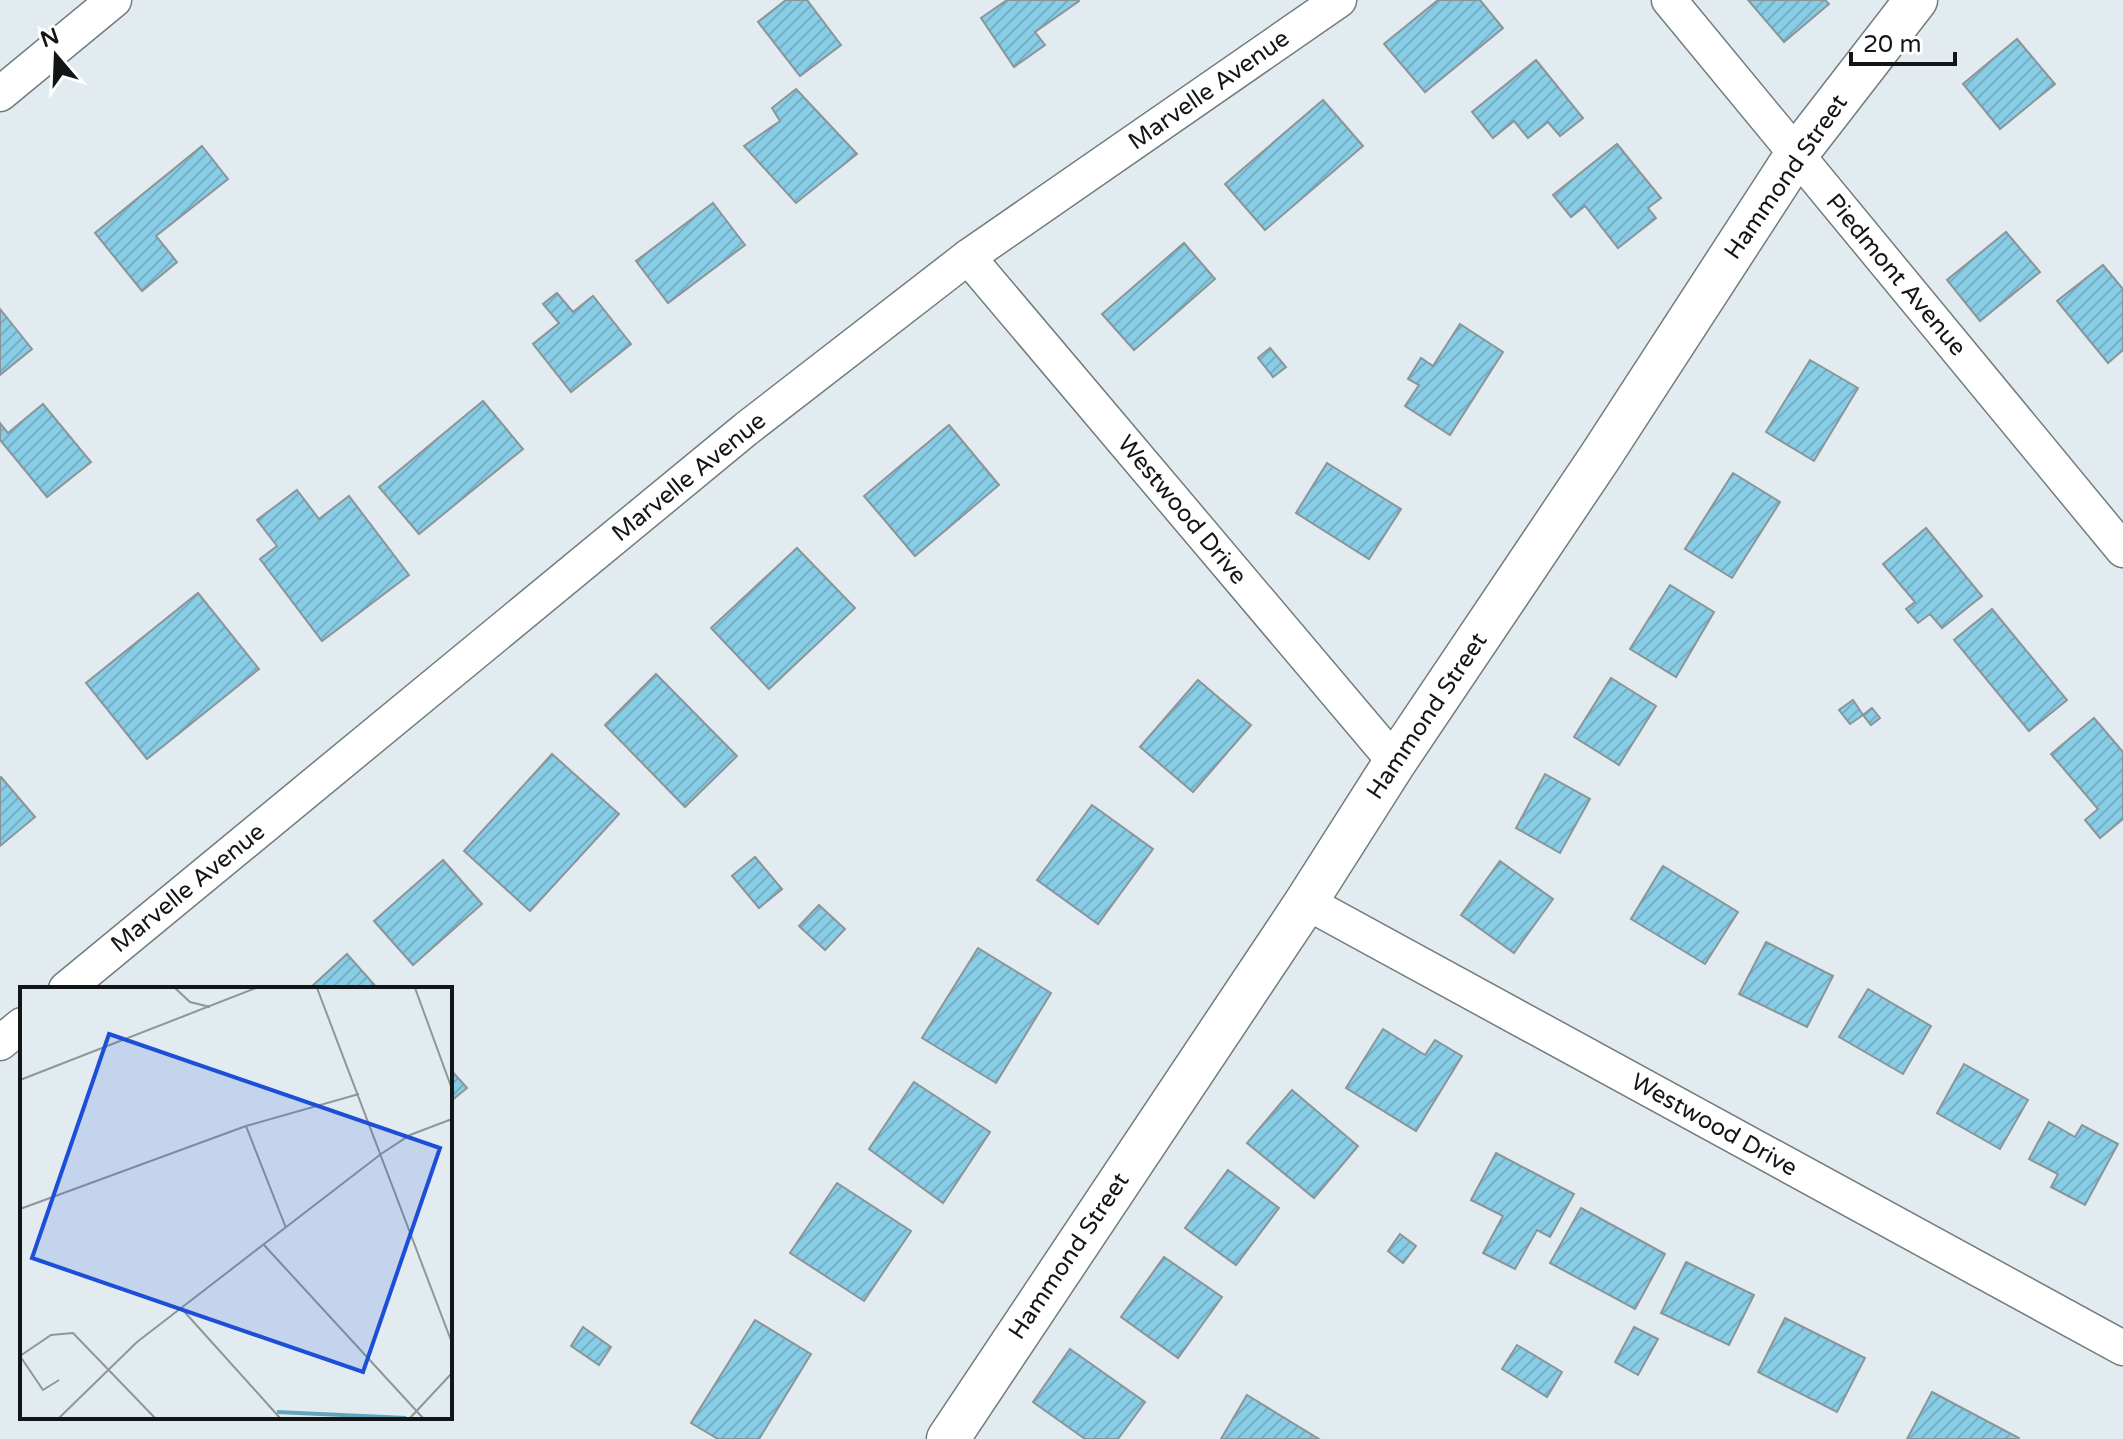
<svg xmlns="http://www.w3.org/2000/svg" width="2123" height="1439" font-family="'Varela Round',sans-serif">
<defs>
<pattern id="building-hatch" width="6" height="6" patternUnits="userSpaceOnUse" patternTransform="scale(2)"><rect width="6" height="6" fill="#88cde6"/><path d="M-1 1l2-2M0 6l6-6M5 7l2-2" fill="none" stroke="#74afc5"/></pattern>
</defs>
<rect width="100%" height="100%" fill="#e2ecf0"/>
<g fill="url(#building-hatch)" stroke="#8b9498" stroke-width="2">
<polygon points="786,0 807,0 841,45 800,76 758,22"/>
<polygon points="1007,0 1078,0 1079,1 1035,32 1045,45 1014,67 981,18"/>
<polygon points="1438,0 1480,0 1503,28 1425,92 1384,44"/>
<polygon points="1748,0 1825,0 1829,4 1784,42"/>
<polygon points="2017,39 2055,84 2000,129 1963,84"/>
<polygon points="1536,60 1583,118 1560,136 1548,122 1528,138 1514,121 1493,138 1472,112"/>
<polygon points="796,89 857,154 796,203 744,146 780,121 772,108"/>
<polygon points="1323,100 1363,146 1265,230 1225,184"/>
<polygon points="1617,144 1661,198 1648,208 1656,218 1618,248 1585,206 1571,217 1553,195"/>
<polygon points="202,146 228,179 156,236 177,262 142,291 95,233"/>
<polygon points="713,203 745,245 668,303 636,261"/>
<polygon points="2006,232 2040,272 1980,321 1947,280"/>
<polygon points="1184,243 1215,279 1134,350 1102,314"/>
<polygon points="2103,265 2123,289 2123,350 2108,363 2057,301"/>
<polygon points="557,293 573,312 593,296 631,344 571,392 533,344 559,323 543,304"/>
<polygon points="0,309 32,349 0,375"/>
<polygon points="1460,324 1503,352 1450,435 1405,406 1419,385 1408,379 1421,358 1433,366"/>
<polygon points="1270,348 1286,367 1273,377 1258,358"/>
<polygon points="1810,360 1858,388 1814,461 1766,432"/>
<polygon points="483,401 523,449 419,534 379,487"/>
<polygon points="43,404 91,462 47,497 0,440 0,423 8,433"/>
<polygon points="949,425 999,485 915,556 864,496"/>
<polygon points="1327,463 1401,509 1369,559 1296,513"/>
<polygon points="1733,473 1780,502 1732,578 1685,549"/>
<polygon points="297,490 319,519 349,496 409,575 322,641 260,559 277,546 257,520"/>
<polygon points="1926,528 1982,596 1942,628 1930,614 1918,623 1906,609 1915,602 1883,564"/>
<polygon points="797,548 855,608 769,689 711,628"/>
<polygon points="1670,585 1714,612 1676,677 1630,649"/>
<polygon points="198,593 259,669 147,759 86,683"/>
<polygon points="1992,609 2067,700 2029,731 1954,640"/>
<polygon points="656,674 737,756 685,807 605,725"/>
<polygon points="1611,678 1656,706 1619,765 1574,737"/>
<polygon points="1198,680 1251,725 1193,792 1140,747"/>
<polygon points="1853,700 1863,715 1850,724 1839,710"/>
<polygon points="1872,708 1880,718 1871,725 1863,715"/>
<polygon points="2094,718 2123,752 2123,819 2100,838 2085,820 2098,809 2051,754"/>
<polygon points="552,754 619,814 530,911 464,851"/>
<polygon points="1545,774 1590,799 1560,853 1516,828"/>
<polygon points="1,777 35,817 0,846 0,778"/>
<polygon points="1092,805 1153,849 1098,924 1037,880"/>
<polygon points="755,857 782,889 759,908 732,876"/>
<polygon points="443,860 482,904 413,965 374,921"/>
<polygon points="1500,861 1553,899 1514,953 1461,915"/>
<polygon points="1663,866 1738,912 1705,964 1631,919"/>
<polygon points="819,905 845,929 825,950 799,926"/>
<polygon points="1766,942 1833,976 1807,1027 1739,994"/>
<polygon points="978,948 1051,993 996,1083 922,1038"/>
<polygon points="347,954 378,989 309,989"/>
<polygon points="1868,989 1931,1026 1903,1074 1839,1037"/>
<polygon points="1383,1029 1425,1055 1435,1040 1462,1056 1416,1131 1346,1088"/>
<polygon points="1964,1064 2028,1100 2000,1149 1937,1113"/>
<polygon points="450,1069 467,1088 450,1102"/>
<polygon points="914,1082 990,1132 943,1203 869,1149"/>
<polygon points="1292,1090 1358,1146 1314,1198 1247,1143"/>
<polygon points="2049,1122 2075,1137 2082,1125 2118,1144 2085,1205 2051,1187 2058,1174 2029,1159"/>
<polygon points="1496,1153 1574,1194 1550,1237 1537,1230 1515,1269 1483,1253 1503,1216 1471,1200"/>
<polygon points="1228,1170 1279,1208 1236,1265 1185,1228"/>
<polygon points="837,1183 911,1231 864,1301 790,1253"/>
<polygon points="1581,1208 1665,1254 1635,1309 1550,1263"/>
<polygon points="1400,1234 1416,1246 1403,1263 1388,1251"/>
<polygon points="1164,1257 1222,1297 1178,1358 1121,1317"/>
<polygon points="1686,1262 1754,1295 1729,1345 1661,1313"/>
<polygon points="1785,1318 1865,1358 1837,1412 1758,1372"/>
<polygon points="755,1320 811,1354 759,1439 718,1439 691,1423"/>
<polygon points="583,1327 611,1347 599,1365 571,1346"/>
<polygon points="1634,1327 1658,1339 1638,1375 1615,1362"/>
<polygon points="1517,1345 1562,1372 1547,1397 1502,1369"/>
<polygon points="1070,1349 1145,1402 1118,1439 1085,1439 1033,1402"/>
<polygon points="1932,1392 2019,1438 2019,1439 1907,1439"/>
<polygon points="1247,1395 1319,1439 1221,1439"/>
</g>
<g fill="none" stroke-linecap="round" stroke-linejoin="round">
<g stroke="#727b7e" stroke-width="37">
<g id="minor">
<polyline points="1669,0 2123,550"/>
<polyline points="0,94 114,0"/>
<polyline points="968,257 1395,762"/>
<polyline points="1306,902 2123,1348"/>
<polyline points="66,989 746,429 968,257 1339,0"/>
<polyline points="0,1043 22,1025"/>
</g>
</g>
<g stroke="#727b7e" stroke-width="45">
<polyline id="tertiary" points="948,1439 1306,902 1395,762 1600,457 1796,155 1916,0"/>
</g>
<use href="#minor" stroke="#fff" stroke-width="34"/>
<use href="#tertiary" stroke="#fff" stroke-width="42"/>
</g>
<g text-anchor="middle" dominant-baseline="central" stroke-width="7" stroke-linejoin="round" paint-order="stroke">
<g font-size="24" fill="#121617" stroke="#fff">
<text transform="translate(1209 90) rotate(-35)">Marvelle Avenue</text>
<text transform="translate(1786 177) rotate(-55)">Hammond Street</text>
<text transform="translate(1896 275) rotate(50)">Piedmont Avenue</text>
<text transform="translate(689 477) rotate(-39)">Marvelle Avenue</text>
<text transform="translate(1182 510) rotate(50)">Westwood Drive</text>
<text transform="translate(1427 716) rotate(-56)">Hammond Street</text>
<text transform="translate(188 888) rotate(-39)">Marvelle Avenue</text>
<text transform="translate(1714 1125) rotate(29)">Westwood Drive</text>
<text transform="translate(1069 1256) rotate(-56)">Hammond Street</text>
</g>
</g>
<g transform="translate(20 987)">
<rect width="432" height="432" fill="#e2ecf0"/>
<path fill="none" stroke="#62a6be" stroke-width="4" d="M257 425 386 431"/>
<path fill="none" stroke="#8f9699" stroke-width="2" d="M155 1 170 15 190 20M297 1 432 356M395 1 432 102M0 93 236 1M226 139 266 241M0 222 226 139 339 107M244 258 403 431M161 321 260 431M0 369 31 348 53 346 135 431M0 369 23 403 39 393M39 431 117 355 361 167 390 148 432 132M390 431 432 386"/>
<path fill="#1d4ed8" fill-opacity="0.15" stroke="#1d4ed8" stroke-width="4" d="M89 47 420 161 343 385 12 271Z"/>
<rect width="432" height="432" fill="none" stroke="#121617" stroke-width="4"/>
</g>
<g transform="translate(56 56) rotate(341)" stroke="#ffffff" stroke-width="6" paint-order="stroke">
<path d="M0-6L14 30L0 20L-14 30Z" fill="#121617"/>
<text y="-12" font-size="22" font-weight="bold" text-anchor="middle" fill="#121617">N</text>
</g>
<path d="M1851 52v12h104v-12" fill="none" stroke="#121617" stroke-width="4"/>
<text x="1863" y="52" font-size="24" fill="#121617" stroke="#ffffff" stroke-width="6" paint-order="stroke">20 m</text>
</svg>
